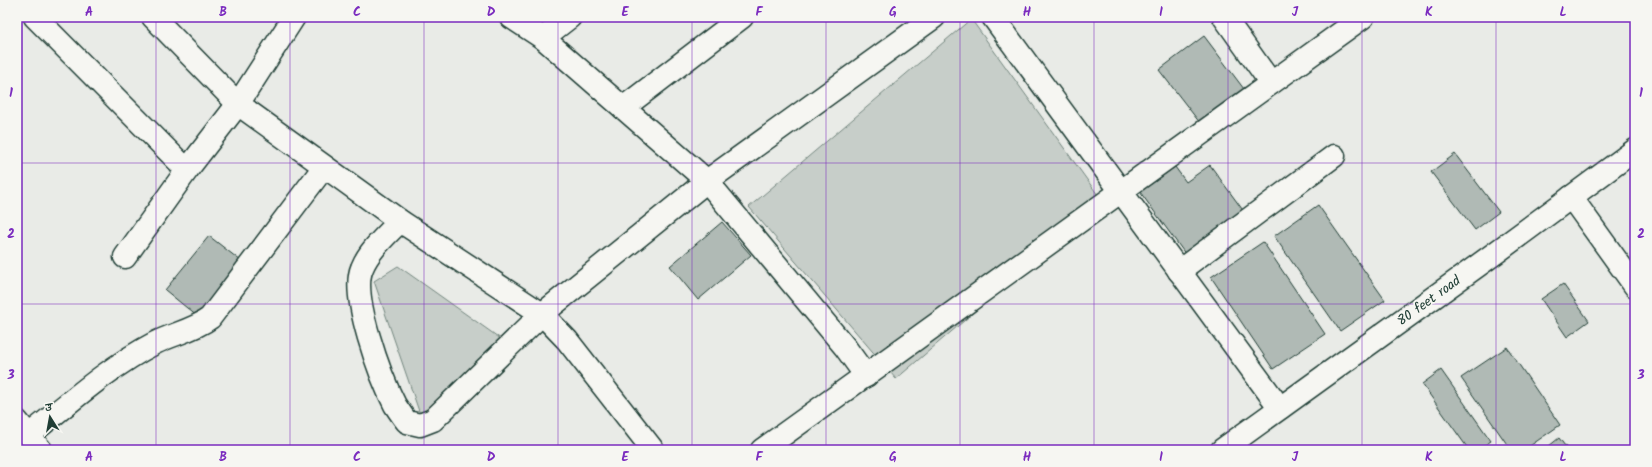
<svg xmlns="http://www.w3.org/2000/svg" width="1652" height="467" font-family="Kalam,'Playpen Sans Deva',sans-serif">
<rect width="100%" height="100%" fill="#e9ebe7"/>
<filter id="ink" filterUnits="userSpaceOnUse"><feTurbulence type="fractalNoise" baseFrequency=".025" numOctaves="2"/><feDisplacementMap in="SourceGraphic" scale="8" xChannelSelector="R" yChannelSelector="G"/><feConvolveMatrix kernelMatrix="1 2 1 2 8 2 1 2 1" color-interpolation-filters="sRGB"/></filter>
<g filter="url(#ink)">
<g fill="#c7cec9" stroke="#73867e">
<polygon points="971,19 1103,202 896,379 749,207"/>
<polygon points="398,266 515,349 422,420 374,281"/>
</g>
<g fill="#b0bab5" stroke="#1f3d34">
<polygon points="520,17 554,17 544,32"/>
<polygon points="1204,36 1244,89 1200,123 1159,70"/>
<polygon points="1455,154 1499,212 1475,230 1431,172"/>
<polygon points="1210,165 1245,213 1186,255 1140,192 1175,167 1186,182"/>
<polygon points="1318,205 1385,300 1340,331 1274,236"/>
<polygon points="722,222 751,255 698,300 670,266"/>
<polygon points="209,236 241,261 198,317 165,290"/>
<polygon points="1263,242 1325,334 1273,369 1211,277"/>
<polygon points="1563,284 1589,321 1567,337 1541,299"/>
<polygon points="1507,347 1560,425 1524,450 1511,450 1461,378"/>
<polygon points="1441,370 1491,441 1478,450 1469,450 1422,384"/>
<polygon points="1559,438 1568,450 1544,450"/>
</g>
<g fill="none" stroke-linecap="round" stroke-linejoin="round">
<g stroke="#1f3d34" stroke-width="25">
<g id="minor">
<polyline points="35,17 187,170"/>
<polyline points="153,17 238,104 400,221 542,314 567,340 653,450"/>
<polyline points="511,17 543,38 707,181 845,347 866,376"/>
<polyline points="993,17 1280,408"/>
<polyline points="1224,17 1271,83"/>
<polyline points="543,38 570,17"/>
<polyline points="623,108 742,17"/>
<polyline points="1571,197 1635,286"/>
<path d="M400 221C387 235 369 250 362 268 350 296 381 378 395 405 399 411 403 417 407 422L420 425 433 420 542 314 707 181 934 17"/>
<polyline points="125,257 187,170 238,104 294,17"/>
<polyline points="1179,271 1334,156"/>
<path d="M29 435C69 403 109 367 155 343 173 334 194 330 210 318L324 167"/>
<polyline points="762,450 1363,17"/>
<polyline points="1222,450 1498,251 1635,150"/>
</g>
</g>
<g stroke="#1f3d34" stroke-width="25">
<polyline id="major" points="17,421 41,450"/>
</g>
<use href="#minor" stroke="#f6f6f2" stroke-width="22"/>
<use href="#major" stroke="#f6f6f2" stroke-width="22"/>
</g>
</g>
<path fill="none" stroke="#7b2cbf" stroke-width="1" stroke-opacity="0.55" d="M156 17V450M290 17V450M424 17V450M558 17V450M692 17V450M826 17V450M960 17V450M1094 17V450M1228 17V450M1362 17V450M1496 17V450M17 163H1635M17 304H1635"/>
<g text-anchor="middle" dominant-baseline="central" stroke-width="3.5" stroke-linejoin="round" paint-order="stroke">
<g font-size="14" fill="#1f3d34" stroke="#f6f6f2">
<text transform="translate(1429 301) rotate(-36)">80 feet road</text>
</g>
</g>
<rect width="1652" height="467" fill="none" stroke="#f6f6f2" stroke-width="44"/>
<g transform="translate(50 417) rotate(349)" stroke="#f6f6f2" stroke-width="3" paint-order="stroke">
<path d="M0-3L7 15L0 10L-7 15Z" fill="#1f3d34"/>
<text y="-6" font-size="11" font-weight="bold" text-anchor="middle" fill="#1f3d34">उ</text>
</g>
<rect x="22" y="22" width="1608" height="423" fill="none" stroke="#7b2cbf" stroke-width="1.5"/>
<g font-size="13" text-anchor="middle" font-weight="bold" fill="#7b2cbf">
<text x="89" y="16">A</text>
<text x="223" y="16">B</text>
<text x="357" y="16">C</text>
<text x="491" y="16">D</text>
<text x="625" y="16">E</text>
<text x="759" y="16">F</text>
<text x="893" y="16">G</text>
<text x="1027" y="16">H</text>
<text x="1161" y="16">I</text>
<text x="1295" y="16">J</text>
<text x="1429" y="16">K</text>
<text x="1563" y="16">L</text>
<text x="11" y="97">1</text>
<text x="1641" y="97">1</text>
<text x="11" y="238">2</text>
<text x="1641" y="238">2</text>
<text x="11" y="379">3</text>
<text x="1641" y="379">3</text>
<text x="89" y="461">A</text>
<text x="223" y="461">B</text>
<text x="357" y="461">C</text>
<text x="491" y="461">D</text>
<text x="625" y="461">E</text>
<text x="759" y="461">F</text>
<text x="893" y="461">G</text>
<text x="1027" y="461">H</text>
<text x="1161" y="461">I</text>
<text x="1295" y="461">J</text>
<text x="1429" y="461">K</text>
<text x="1563" y="461">L</text>
</g>
</svg>
